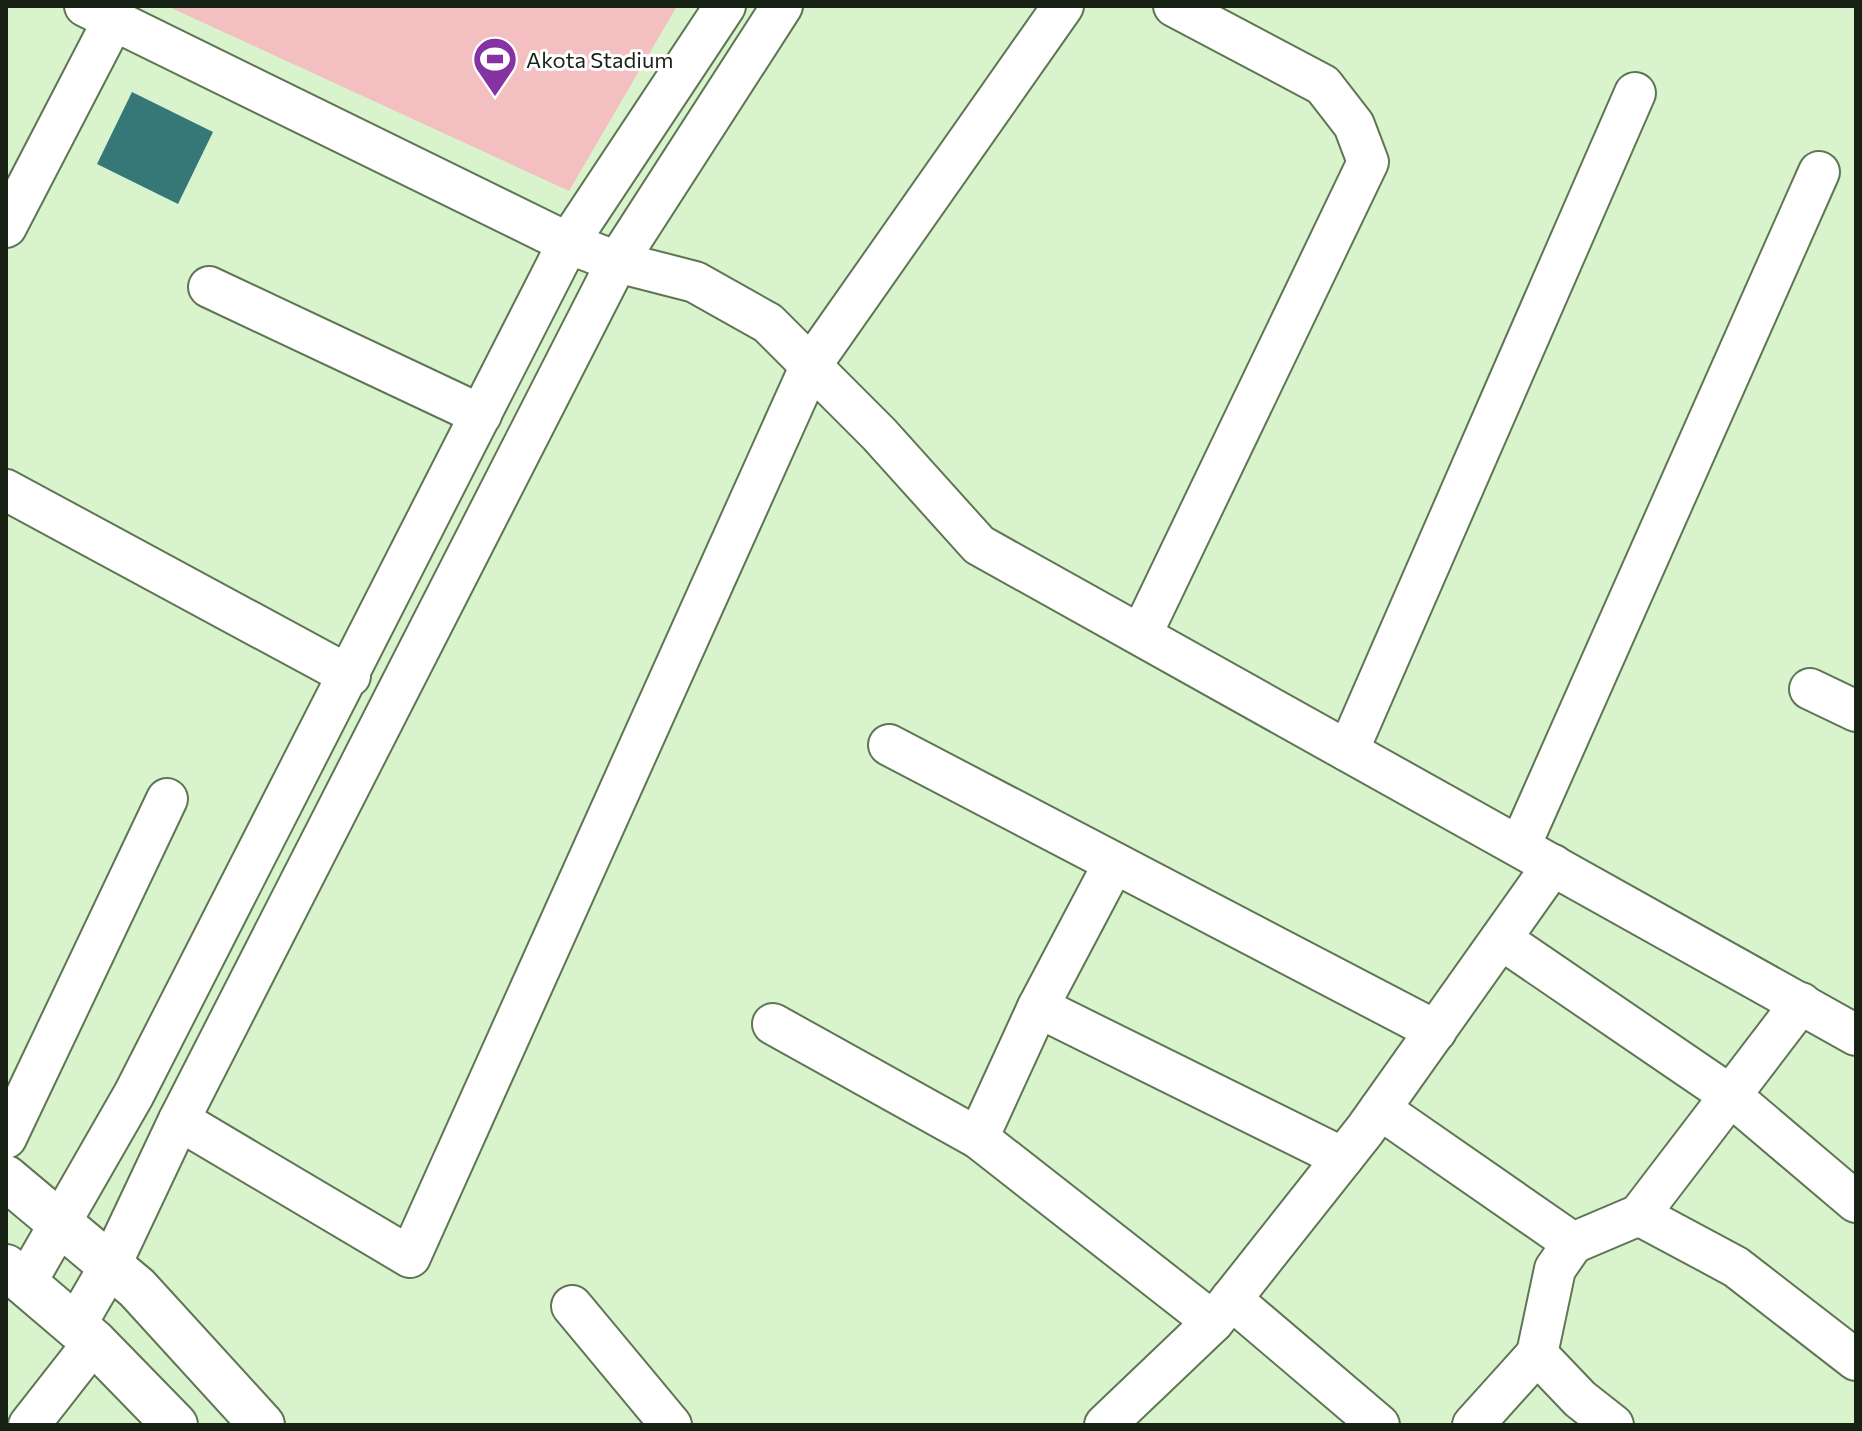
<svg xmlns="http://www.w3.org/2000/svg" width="1862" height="1431" font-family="Commissioner,sans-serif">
<rect width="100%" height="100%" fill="#d9f4cc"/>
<polygon fill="#f4bfc1" points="167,6 677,6 569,191"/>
<polygon fill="#367778" points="132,92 213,132 178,204 97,164"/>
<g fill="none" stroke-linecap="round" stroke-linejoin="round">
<g stroke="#5e7653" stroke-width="44">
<g id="minor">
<polyline points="85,6 568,243 617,262 695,282 768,323 879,434 979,545 1856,1035"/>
<polyline points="6,227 114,19"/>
<polyline points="209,287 481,415"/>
<polyline points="6,490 350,676"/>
<polyline points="1141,635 1368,162 1354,125 1323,85 1174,6"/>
<polyline points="1810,689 1856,711"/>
<polyline points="889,745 1436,1031"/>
<polyline points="1348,751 1635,93"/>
<polyline points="1520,846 1819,172"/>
<polyline points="1501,939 1731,1096 1856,1202"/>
<polyline points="1038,1007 1114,863"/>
<polyline points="773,1024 978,1138 1213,1322"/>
<polyline points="1380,1109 1573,1243 1639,1215 1736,1267 1856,1360"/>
<polyline points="179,1120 410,1257 811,365 1063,6"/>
<polyline points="6,1138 167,799"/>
<polyline points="978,1138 1038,1007 1343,1158"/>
<polyline points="1639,1215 1801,1003"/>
<polyline points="1573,1243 1555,1269 1537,1354 1580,1399 1613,1425"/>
<polyline points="25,1284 134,1094 568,243 725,6"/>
<polyline points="1231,1299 1379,1425"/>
<polyline points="572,1306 671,1425"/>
<polyline points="75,1326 111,1264 179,1120 617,262 782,6"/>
<polyline points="29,1425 94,1342"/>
<polyline points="1105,1425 1213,1322 1365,1130 1553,865"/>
<polyline points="1473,1425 1537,1354"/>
</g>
</g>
<g stroke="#5e7653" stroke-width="48">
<g id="major">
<polyline points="6,1178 137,1288 262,1425"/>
<polyline points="6,1267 94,1342 175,1425"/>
</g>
</g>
<use href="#minor" stroke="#fff" stroke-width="40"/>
<use href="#major" stroke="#fff" stroke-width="44"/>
</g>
<defs>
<g id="stadium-pin" transform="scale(2.3)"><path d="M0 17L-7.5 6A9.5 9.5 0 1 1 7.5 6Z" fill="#8533a2" stroke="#fff"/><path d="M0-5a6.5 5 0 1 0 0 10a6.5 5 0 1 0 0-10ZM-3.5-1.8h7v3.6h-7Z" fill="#fff"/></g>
</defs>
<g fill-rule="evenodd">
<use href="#stadium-pin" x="495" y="59"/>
</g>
<g text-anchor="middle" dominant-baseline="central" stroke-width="6" stroke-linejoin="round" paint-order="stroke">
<g font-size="22" fill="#182214" stroke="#fff" text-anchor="start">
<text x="526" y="59">Akota Stadium</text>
</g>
</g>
<rect width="1862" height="1431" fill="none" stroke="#182214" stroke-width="16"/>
</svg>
